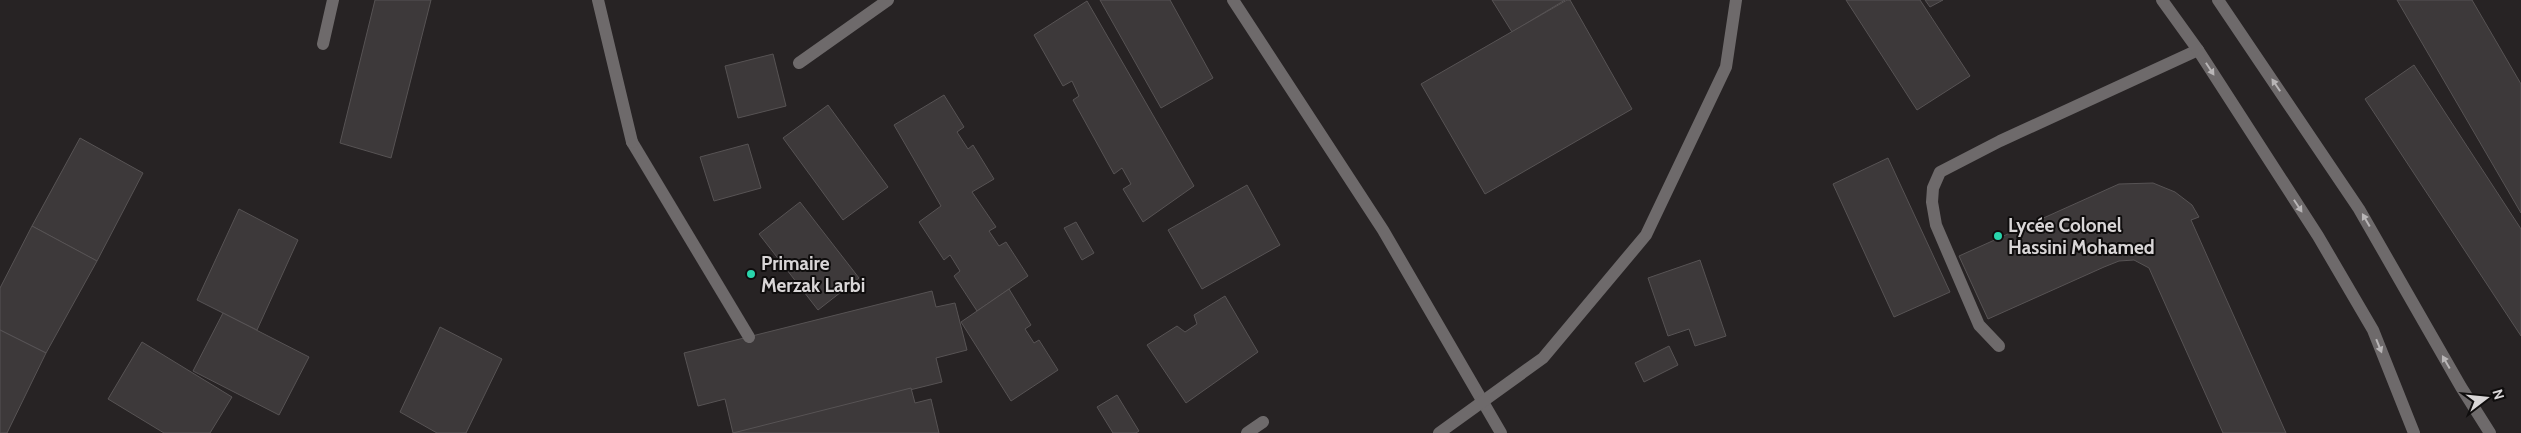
<svg xmlns="http://www.w3.org/2000/svg" width="2521" height="433" font-family="Cabin,sans-serif">
<rect width="100%" height="100%" fill="#272324"/>
<g fill="#3d393a" stroke="#575354">
<polygon points="375,0 431,0 391,158 340,143"/>
<polygon points="1100,0 1170,0 1213,78 1161,108"/>
<polygon points="1492,0 1565,0 1512,32"/>
<polygon points="1567,0 1570,0 1632,109 1485,194 1421,84"/>
<polygon points="1846,0 1920,0 1970,76 1917,110"/>
<polygon points="1925,0 1943,0 1930,7"/>
<polygon points="2397,0 2472,0 2521,84 2521,213"/>
<polygon points="1087,1 1194,186 1143,222 1123,189 1131,184 1122,168 1114,174 1073,100 1079,96 1072,81 1063,86 1034,35"/>
<polygon points="773,54 786,106 738,118 725,66"/>
<polygon points="2414,65 2521,229 2521,336 2365,99"/>
<polygon points="944,95 964,127 957,132 968,149 973,145 994,179 972,192 996,227 989,231 999,246 1006,242 1028,276 977,311 954,276 960,271 950,255 944,260 919,222 941,206 894,125"/>
<polygon points="828,105 888,187 843,220 783,138"/>
<polygon points="80,138 143,173 97,261 32,226"/>
<polygon points="748,144 761,188 714,201 700,157"/>
<polygon points="1888,158 1950,292 1894,317 1833,184"/>
<polygon points="2153,183 2175,192 2192,205 2199,217 2191,220 2286,433 2223,433 2149,268 2134,260 2119,261 2104,267 1988,319 1959,256 2119,184"/>
<polygon points="1247,185 1280,245 1202,289 1168,230"/>
<polygon points="800,202 859,278 818,310 759,234"/>
<polygon points="239,209 298,240 257,330 197,300"/>
<polygon points="1076,222 1094,253 1082,260 1064,228"/>
<polygon points="32,226 97,261 46,353 0,330 0,288"/>
<polygon points="1700,260 1726,336 1695,346 1689,329 1668,336 1648,278"/>
<polygon points="1009,289 1031,325 1025,329 1034,343 1039,340 1058,370 1011,401 961,322"/>
<polygon points="932,291 936,307 955,303 967,350 936,358 942,382 737,433 733,433 725,399 698,406 684,353"/>
<polygon points="1225,296 1258,352 1186,403 1147,345 1177,326 1185,332 1197,324 1194,315"/>
<polygon points="223,313 309,357 279,415 193,371"/>
<polygon points="440,327 502,359 466,433 437,433 400,412"/>
<polygon points="0,330 46,353 7,433 0,433"/>
<polygon points="142,342 232,397 210,433 164,433 108,399"/>
<polygon points="1669,346 1678,365 1644,382 1635,363"/>
<polygon points="911,388 915,403 931,399 939,433 733,433"/>
<polygon points="1117,395 1139,431 1136,433 1113,433 1097,407"/>
</g>
<g fill="none" stroke-linecap="round" stroke-linejoin="round">
<g stroke="#6e6a6b" stroke-width="12">
<polyline points="632,142 749,337"/>
<polyline points="1999,346 1979,325 1936,225 1932,202 1933,188 1940,172 2000,141 2198,50"/>
</g>
<g stroke="#6e6a6b" stroke-width="12">
<polyline points="598,0 632,142"/>
<polyline points="1233,0 1383,230 1501,433"/>
<polyline points="323,44 333,0"/>
<polyline points="799,63 888,0"/>
<polyline points="1247,433 1263,422"/>
<polyline points="1439,433 1543,358 1646,235 1726,67 1736,0"/>
</g>
<g stroke="#6e6a6b" stroke-width="12">
<polyline points="2162,0 2198,50 2318,236 2373,330 2414,433"/>
<polyline points="2218,0 2359,209 2461,387 2490,433"/>
</g>
</g>
<defs><path id="oneway-solid" d="M-6-.8H1V-3.2L6.5 0L1 3.2V.8H-6Z" transform="scale(1.25)"/></defs>
<g fill="#b9b6b7">
<use href="#oneway-solid" transform="translate(2210 69) rotate(57)"/>
<use href="#oneway-solid" transform="translate(2276 85) rotate(-124)"/>
<use href="#oneway-solid" transform="translate(2298 206) rotate(57)"/>
<use href="#oneway-solid" transform="translate(2366 220) rotate(-120)"/>
<use href="#oneway-solid" transform="translate(2379 346) rotate(68)"/>
<use href="#oneway-solid" transform="translate(2446 362) rotate(-120)"/>
</g>
<g fill="#29d5ac" stroke="#0f0d0d" stroke-width="2">
<circle cx="1998" cy="236" r="5"/>
<circle cx="751" cy="274" r="5"/>
</g>
<g text-anchor="middle" dominant-baseline="central" stroke-width="4" stroke-linejoin="round" paint-order="stroke">
<g font-size="19" font-weight="bold" fill="#d9d6d7" stroke="#0f0d0d" text-anchor="start">
<text x="2008" y="225">Lycée Colonel<tspan x="2008" dy="22">Hassini Mohamed</tspan></text>
<text x="761" y="263">Primaire<tspan x="761" dy="22">Merzak Larbi</tspan></text>
</g>
</g>
<g transform="translate(2486 398) rotate(74)" stroke="#0f0d0d" stroke-width="4" paint-order="stroke">
<path d="M0-4L9 19L0 12L-9 19Z" fill="#d9d6d7"/>
<text y="-8" font-size="14" font-weight="bold" text-anchor="middle" fill="#d9d6d7">N</text>
</g>
</svg>
